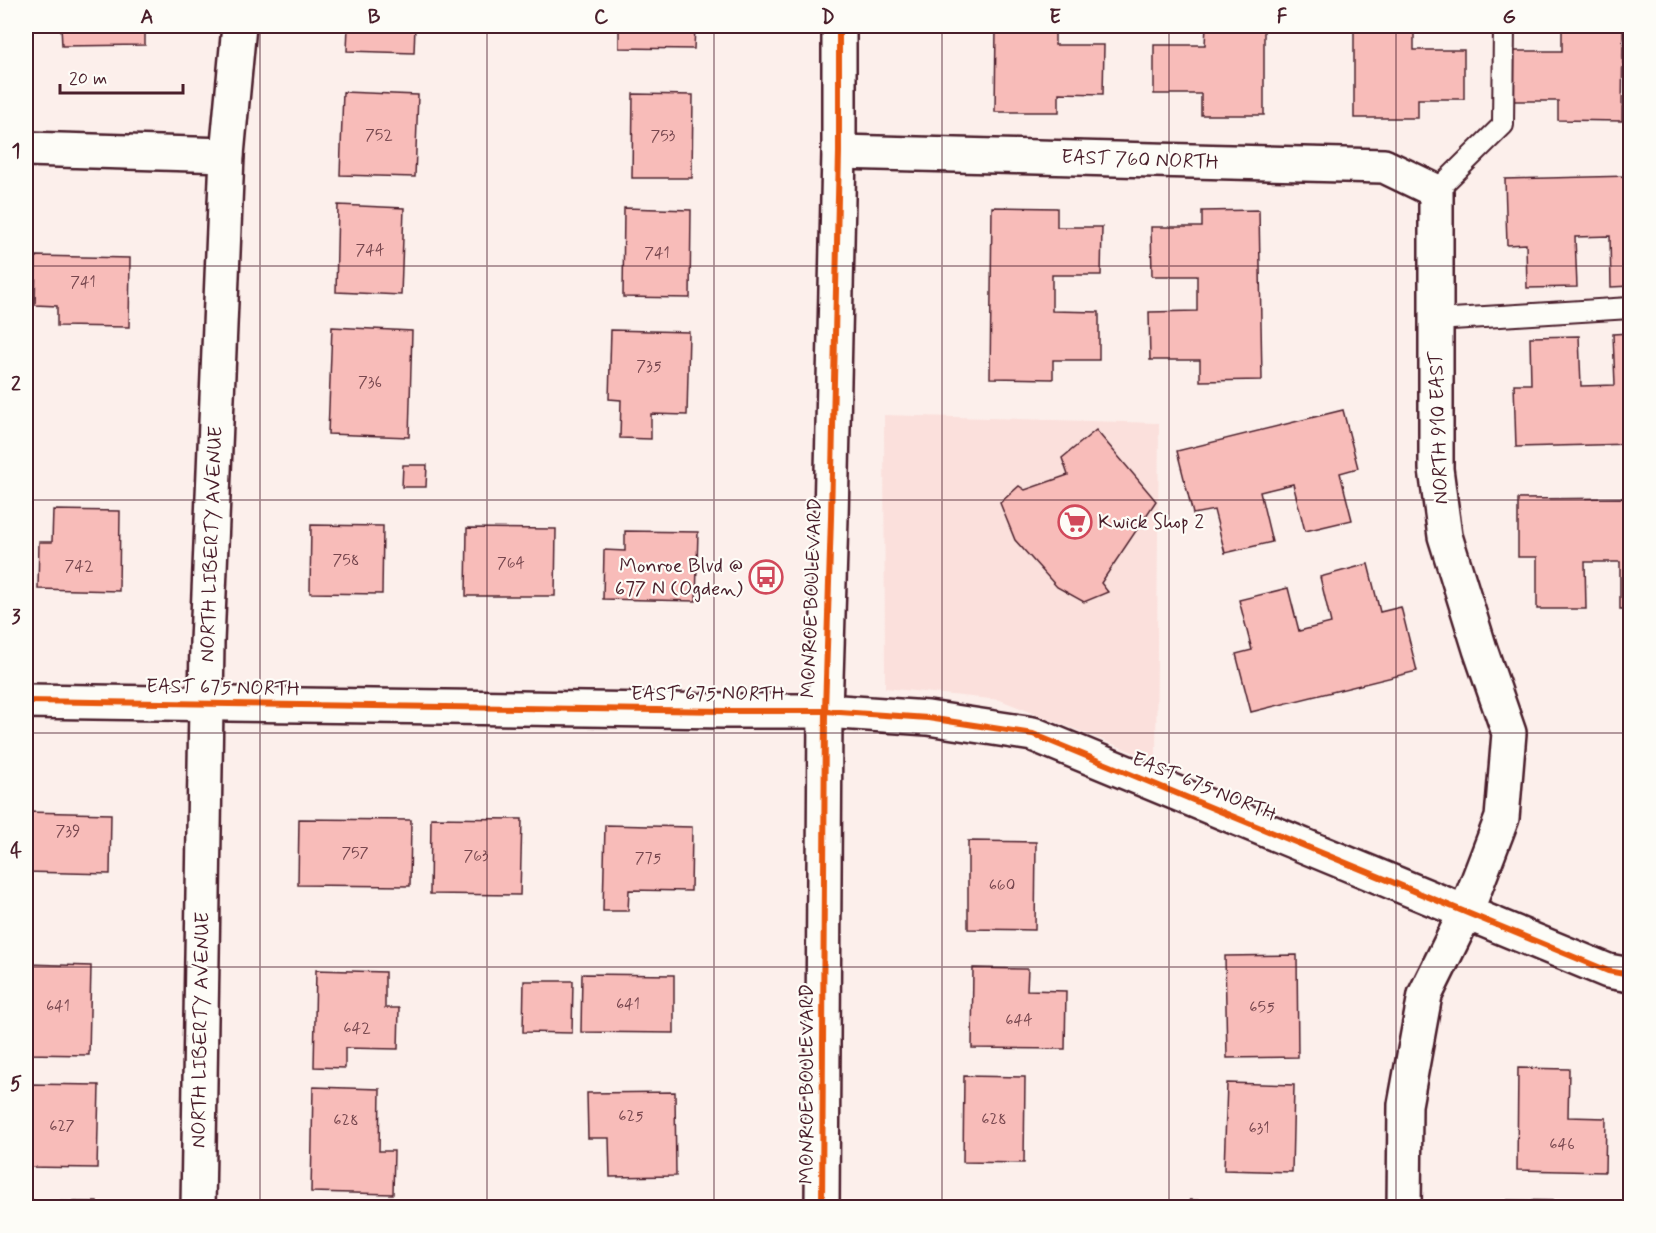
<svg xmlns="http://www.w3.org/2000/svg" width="1656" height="1233" font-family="Mynerve,sans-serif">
<rect width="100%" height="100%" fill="#fcefeb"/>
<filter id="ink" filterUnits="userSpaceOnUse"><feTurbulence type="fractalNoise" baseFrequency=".0167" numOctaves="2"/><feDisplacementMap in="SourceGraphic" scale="12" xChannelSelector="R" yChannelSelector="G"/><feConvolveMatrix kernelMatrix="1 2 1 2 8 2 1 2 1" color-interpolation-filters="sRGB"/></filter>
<g filter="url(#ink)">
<polygon fill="#fbe0dc" points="884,415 1159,423 1156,761 1000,700 885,688"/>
<g fill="#f8bcb9" stroke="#4a1f2b" stroke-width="1.5">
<polygon points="61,26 145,26 145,45 62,46"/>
<polygon points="348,26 415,26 414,53 347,51"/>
<polygon points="619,26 695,26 694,49 619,48"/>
<polygon points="996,26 1055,26 1055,45 1104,45 1103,94 1059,93 1059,112 995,112"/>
<polygon points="1206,26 1264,26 1264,115 1201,115 1201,94 1154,94 1154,45 1205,45"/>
<polygon points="1354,26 1414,26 1414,50 1464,50 1464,99 1418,99 1418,118 1354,118"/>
<polygon points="1562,26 1623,26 1622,121 1558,120 1558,101 1511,101 1512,51 1562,51"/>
<polygon points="343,92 418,95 415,177 340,175"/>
<polygon points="633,94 693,95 692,178 632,178"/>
<polygon points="1630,176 1630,286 1611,287 1610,236 1575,237 1577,287 1527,288 1526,244 1507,245 1505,179"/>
<polygon points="338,205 404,208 401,295 336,292"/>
<polygon points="992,207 1057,208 1057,227 1102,227 1101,275 1052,275 1052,311 1099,312 1099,360 1053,360 1053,379 990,378"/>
<polygon points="624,208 691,210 690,298 623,297"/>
<polygon points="1259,210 1262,380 1200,381 1200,360 1150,360 1149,312 1197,311 1197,276 1152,276 1151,227 1202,227 1202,211"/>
<polygon points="36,256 130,258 129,327 57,326 57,306 35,305"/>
<polygon points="332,327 412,331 409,437 328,434"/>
<polygon points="611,330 689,332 687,415 651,414 651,439 620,438 621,400 609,399"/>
<polygon points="1630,333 1630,444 1516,447 1514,384 1531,384 1530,337 1579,336 1581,386 1615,385 1613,334"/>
<polygon points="1343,410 1358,468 1340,473 1352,520 1305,531 1293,484 1260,492 1272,542 1225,553 1214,510 1193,514 1177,451"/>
<polygon points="1096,430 1156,501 1101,583 1108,592 1084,602 1057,587 1015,540 1000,503 1019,486 1025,490 1068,475 1062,458"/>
<polygon points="403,465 427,465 426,487 402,487"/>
<polygon points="1630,498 1630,609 1620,609 1620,562 1585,562 1586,609 1537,609 1537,557 1518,557 1518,499"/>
<polygon points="53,510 120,511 119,591 38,589 39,542 52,542"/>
<polygon points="311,525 383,526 382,594 310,593"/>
<polygon points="467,528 556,529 555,596 466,596"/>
<polygon points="625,531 698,532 696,601 603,599 604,550 625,551"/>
<polygon points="1368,564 1380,612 1401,607 1417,671 1251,712 1236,654 1252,650 1239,600 1288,588 1299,631 1331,623 1320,577"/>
<polygon points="26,812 111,814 110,874 26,872"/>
<polygon points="431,818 522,819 520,895 430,894"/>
<polygon points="299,819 411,820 410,886 298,885"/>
<polygon points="605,825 692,827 691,891 629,890 628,911 603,911"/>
<polygon points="968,841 1036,842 1035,930 968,929"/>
<polygon points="1297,955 1298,1057 1227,1058 1225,956"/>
<polygon points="27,964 91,966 89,1055 26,1054"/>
<polygon points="973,968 1028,969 1027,990 1066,991 1065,1049 972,1048"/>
<polygon points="316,970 385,972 385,1008 399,1008 398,1049 345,1048 345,1068 314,1067"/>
<polygon points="582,974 674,975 674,1033 581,1032"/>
<polygon points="524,981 573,981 572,1033 523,1032"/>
<polygon points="1518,1068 1569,1069 1568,1117 1606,1118 1605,1172 1517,1170"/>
<polygon points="964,1076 1025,1077 1024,1163 963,1162"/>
<polygon points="1227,1083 1294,1085 1292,1172 1224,1170"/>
<polygon points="26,1084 99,1085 97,1168 26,1167"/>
<polygon points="313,1087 380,1089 379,1151 394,1151 393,1194 311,1192"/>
<polygon points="675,1092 676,1176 610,1177 609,1138 588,1138 587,1093"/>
<polygon points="1190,1200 1253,1203 1253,1208 1190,1208"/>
<polygon points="1507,1200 1574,1201 1574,1208 1507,1208"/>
<polygon points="26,1201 97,1202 97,1208 26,1208"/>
<polygon points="312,1204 382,1206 382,1208 312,1208"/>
<polygon points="969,1204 1062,1206 1062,1208 969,1208"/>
</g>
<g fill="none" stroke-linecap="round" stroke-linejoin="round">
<g stroke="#4a1f2b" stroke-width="24">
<g id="lane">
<polyline points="1436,191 1503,125 1504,26"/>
<polyline points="1436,320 1630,308"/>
</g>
</g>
<g stroke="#4a1f2b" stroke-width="38">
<g id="street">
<polyline points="26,149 227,155"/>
<polyline points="839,152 1384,166 1436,191 1436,469 1445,536 1480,649 1509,733 1502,818 1466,912 1425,995 1405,1105 1404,1208"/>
<polyline points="26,701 725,711 825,711 928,718 1033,734 1608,971 1630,975"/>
<polyline points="198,1208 207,642 227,155 239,26"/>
</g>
</g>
<g stroke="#4a1f2b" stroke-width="38">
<polyline id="secondary" points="822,1208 825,711 831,518 839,152 839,26"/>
</g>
<use href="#lane" stroke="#fdfcf7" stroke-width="20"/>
<use href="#street" stroke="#fdfcf7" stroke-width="33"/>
<use href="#secondary" stroke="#fdfcf7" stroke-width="33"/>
<g stroke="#fdfcf7" stroke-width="10">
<g id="cycleway">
<polyline points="26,701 725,711 825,711 928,718 1033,734 1608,971 1630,975"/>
<polyline points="822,1208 825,711 831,518 839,152 839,26"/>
</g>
</g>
<use href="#cycleway" stroke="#e8590c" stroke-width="6"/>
</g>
</g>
<path fill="none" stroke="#4a1f2b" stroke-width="1.5" stroke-opacity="0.55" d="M260 26V1208M487 26V1208M714 26V1208M942 26V1208M1169 26V1208M1396 26V1208M26 266H1630M26 500H1630M26 733H1630M26 967H1630"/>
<defs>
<g id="supermarket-ring" transform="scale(1.725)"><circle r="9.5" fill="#fdfcf7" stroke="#d1495b" stroke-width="1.5"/><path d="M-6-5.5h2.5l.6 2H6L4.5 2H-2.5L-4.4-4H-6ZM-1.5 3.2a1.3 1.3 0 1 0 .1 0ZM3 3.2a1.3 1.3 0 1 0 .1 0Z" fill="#d1495b"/></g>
<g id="bus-ring" transform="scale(1.725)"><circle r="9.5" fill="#fdfcf7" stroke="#d1495b" stroke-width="1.5"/><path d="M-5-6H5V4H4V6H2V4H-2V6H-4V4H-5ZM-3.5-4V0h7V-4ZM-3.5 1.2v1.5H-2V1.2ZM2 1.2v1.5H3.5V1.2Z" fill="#d1495b"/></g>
</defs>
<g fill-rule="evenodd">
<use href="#supermarket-ring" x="1075" y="522"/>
<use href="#bus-ring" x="766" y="577"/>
</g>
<g text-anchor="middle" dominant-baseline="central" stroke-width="4.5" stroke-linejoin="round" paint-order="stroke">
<g font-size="16" fill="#76464e">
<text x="379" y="135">752</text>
<text x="663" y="136">753</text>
<text x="370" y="250">744</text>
<text x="657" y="253">741</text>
<text x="83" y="282">741</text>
<text x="649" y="366">735</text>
<text x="370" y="382">736</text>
<text x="346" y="560">758</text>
<text x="511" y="563">764</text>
<text x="79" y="566">742</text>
<text x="68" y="831">739</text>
<text x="355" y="853">757</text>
<text x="476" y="856">763</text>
<text x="648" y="858">775</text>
<text x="1002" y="885">660</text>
<text x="628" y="1004">641</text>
<text x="58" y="1006">641</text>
<text x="1262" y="1007">655</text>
<text x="1019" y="1020">644</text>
<text x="357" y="1028">642</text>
<text x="631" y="1116">625</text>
<text x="994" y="1119">628</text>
<text x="346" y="1120">628</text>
<text x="62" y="1126">627</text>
<text x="1259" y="1128">631</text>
<text x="1562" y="1144">646</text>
</g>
<g font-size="20" fill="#4a1f2b" stroke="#fdfcf7">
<text transform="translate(1140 160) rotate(2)">EAST 760 NORTH</text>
<text transform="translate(1439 428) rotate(-92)">NORTH 910 EAST</text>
<text transform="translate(212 544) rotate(-88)">NORTH LIBERTY AVENUE</text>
<text transform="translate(812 598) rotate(-88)">MONROE BOULEVARD</text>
<text transform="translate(223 688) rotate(1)">EAST 675 NORTH</text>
<text x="708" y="694">EAST 675 NORTH</text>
<text transform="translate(1204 787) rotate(22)">EAST 675 NORTH</text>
<text transform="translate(201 1030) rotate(-89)">NORTH LIBERTY AVENUE</text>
<text transform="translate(807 1084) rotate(-90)">MONROE BOULEVARD</text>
</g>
<g font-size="20" fill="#4a1f2b" stroke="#fdfcf7" text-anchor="start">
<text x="1098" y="522">Kwick Shop 2</text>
<text x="743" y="566" text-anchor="end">Monroe Blvd @<tspan x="743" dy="23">677 N (Ogden)</tspan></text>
</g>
</g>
<rect width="1656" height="1233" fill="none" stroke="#fdfcf7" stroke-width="66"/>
<path d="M60 84v9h123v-9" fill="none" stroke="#4a1f2b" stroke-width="3"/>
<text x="69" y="84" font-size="18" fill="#4a1f2b" stroke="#fdfcf7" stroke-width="4.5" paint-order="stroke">20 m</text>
<rect x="33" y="33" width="1590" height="1167" fill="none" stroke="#4a1f2b" stroke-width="2"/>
<g font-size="20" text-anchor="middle" font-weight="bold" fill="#4a1f2b">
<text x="147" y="23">A</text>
<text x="374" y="23">B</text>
<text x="601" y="23">C</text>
<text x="828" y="23">D</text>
<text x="1055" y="23">E</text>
<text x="1282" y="23">F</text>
<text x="1509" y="23">G</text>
<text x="16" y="157">1</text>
<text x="16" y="390">2</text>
<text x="16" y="623">3</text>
<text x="16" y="857">4</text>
<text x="16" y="1090">5</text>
</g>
</svg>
